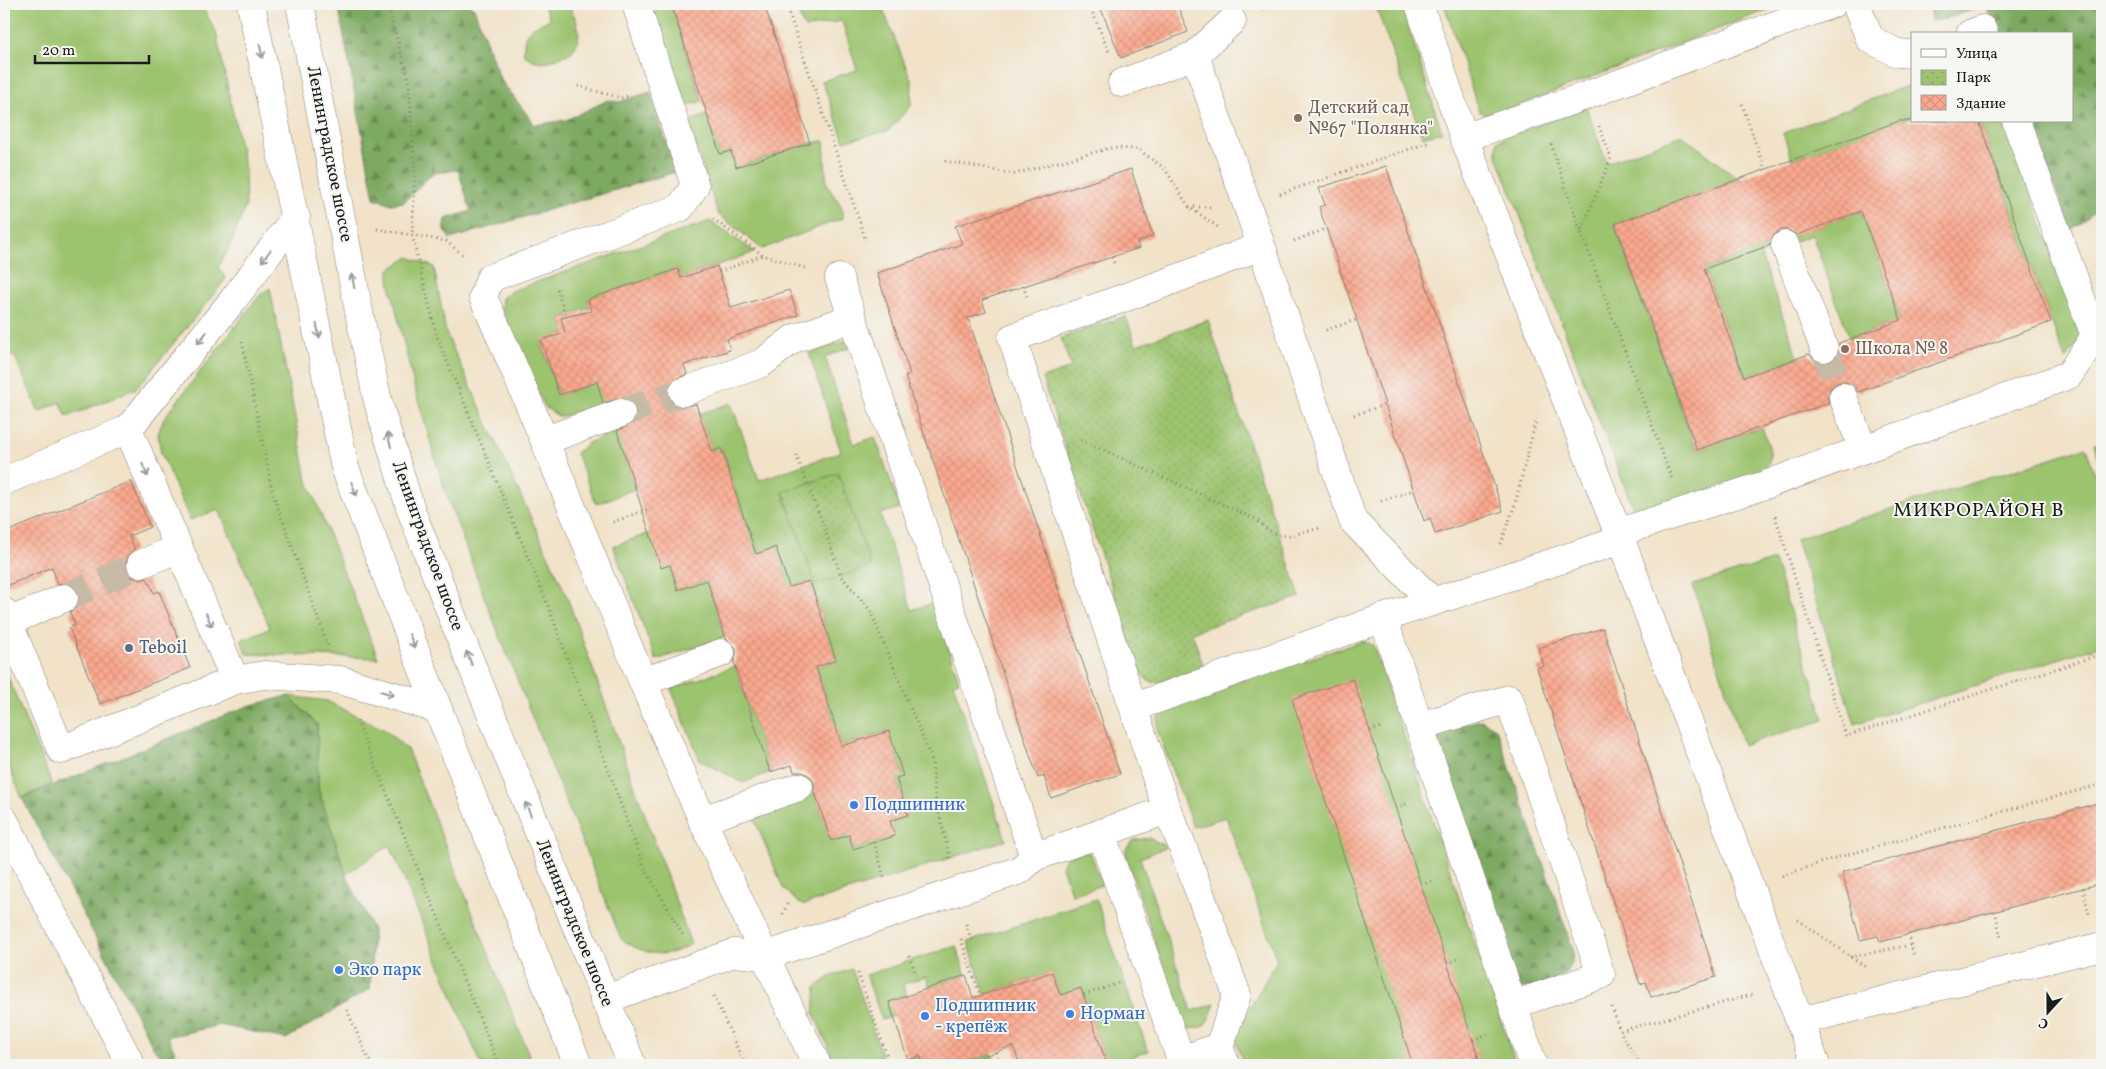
<svg xmlns="http://www.w3.org/2000/svg" width="2106" height="1069" font-family="Vollkorn,serif">
<defs>
<pattern id="forest-firs" width="22" height="20" patternUnits="userSpaceOnUse" patternTransform="scale(1.25)"><rect width="22" height="20" fill="#7da961"/><path d="M5 1l3.5 6h-7zM16 11l3.5 6h-7z" fill="#66894f"/></pattern>
<pattern id="park-dots" width="8" height="8" patternUnits="userSpaceOnUse" patternTransform="scale(1.25)"><rect width="8" height="8" fill="#9cc36e"/><path d="M2 2h.1M6 6h.1" fill="none" stroke="#86a75f" stroke-width="1.8" stroke-linecap="round"/></pattern>
<pattern id="building-cross-hatch" width="8" height="8" patternUnits="userSpaceOnUse" patternTransform="scale(1.25)"><rect width="8" height="8" fill="#fba98e"/><path d="M0 0l8 8M0 8l8-8" fill="none" stroke="#d7917a"/></pattern>
</defs>
<rect width="100%" height="100%" fill="#f6f6f2"/>
<filter id="ink" filterUnits="userSpaceOnUse"><feTurbulence type="fractalNoise" baseFrequency=".02" numOctaves="2"/><feDisplacementMap in="SourceGraphic" scale="10" xChannelSelector="R" yChannelSelector="G"/><feConvolveMatrix kernelMatrix="1 2 1 2 8 2 1 2 1" color-interpolation-filters="sRGB"/></filter>
<filter id="wash" filterUnits="userSpaceOnUse"><feTurbulence type="fractalNoise" baseFrequency=".0096" numOctaves="4" result="noise"/><feDisplacementMap in="SourceGraphic" scale="20" xChannelSelector="R" yChannelSelector="G"/><feGaussianBlur stdDeviation="1.12" result="paint"/><feColorMatrix in="noise" values="0 0 0 0 0 0 0 0 0 0 0 0 0 0 0 0 0 1.4 0 .05"/><feComposite in="paint" operator="in"/></filter>
<g filter="url(#wash)">
<rect width="100%" height="100%" fill="#f1e2c8"/>
<g fill="#9cc36e" stroke="#5c7045">
<polygon points="4,4 201,4 216,32 245,170 246,205 230,246 218,267 226,279 137,388 67,417 60,402 39,412 14,355 4,360"/>
<path d="M543 4H568C576 17 586 38 571 52 568 55 561 56 557 58 543 64 537 63 524 55 523 29 528 30 550 19Z"/>
<polygon points="648,4 671,4 702,101 683,107"/>
<polygon points="796,4 881,4 912,82 911,106 888,131 844,141 822,81 857,70 842,21 805,28 802,23"/>
<polygon points="1375,4 1401,4 1442,132 1422,137"/>
<polygon points="1444,4 1783,4 1496,114 1484,114 1479,111"/>
<polygon points="1912,84 1912,117 1792,160 1783,133"/>
<path d="M1586 107 1607 163 1682 135 1739 179 1615 224 1696 450 1762 427C1767 443 1777 457 1763 471L1636 516 1497 156V141Z"/>
<path d="M707 115 720 153 731 151 737 167 810 143 824 141C825 151 825 180 828 186 833 198 845 203 843 218L762 249 718 214 688 122Z"/>
<polygon points="1979,121 2005,121 2082,337 2065,359"/>
<polygon points="1861,211 1901,320 1850,339 1812,235 1760,254 1798,358 1744,377 1704,269"/>
<polygon points="710,221 755,252 681,278 678,269 588,299 590,308 561,318 565,333 541,341 559,395 597,382 604,403 560,417 546,408 538,394 501,311 502,298 511,291"/>
<path d="M409 257 434 267 446 333 566 594 691 944C666 960 645 955 621 939L485 599 444 488 414 386 389 280V270Z"/>
<polygon points="270,288 307,479 378,658 247,654 241,640 270,628 219,510 190,520 161,453 158,434 164,418 259,296"/>
<polygon points="848,340 851,347 825,357 854,444 875,437 900,508 880,514 912,610 933,603 959,681 953,683 1006,840 804,905 798,903 783,888 752,813 763,804 813,787 831,840 849,835 854,849 894,836 890,821 908,815 896,778 903,775 888,731 842,746 816,667 836,660 810,581 789,587 776,547 744,558 744,518 722,449 712,452 699,414 731,403 759,480 841,452 809,353"/>
<polygon points="625,428 625,456 635,489 596,504 576,453 588,443"/>
<polygon points="2102,442 2102,469 2094,444"/>
<polygon points="2086,447 2102,496 2102,645 1855,724 1796,539"/>
<polygon points="650,533 670,565 678,590 707,580 725,637 656,660 613,546"/>
<polygon points="1774,560 1824,720 1743,745 1693,585"/>
<polygon points="1363,641 1373,645 1516,1065 1244,1065 1234,1036 1277,960 1226,817 1193,827 1157,729 1158,717 1168,705"/>
<polygon points="735,666 770,772 743,783 700,760 671,689"/>
<polygon points="4,668 52,784 22,798 4,755"/>
<polygon points="288,696 327,701 385,730 407,749 533,1065 481,1065 390,845 346,874 318,788 317,724"/>
<path d="M1150 838 1167 847 1140 858 1192 1011 1215 1004C1208 1020 1207 1031 1187 1028L1182 1022 1126 857V849L1133 840Z"/>
<polygon points="1083,851 1091,854 1102,885 1072,895 1062,867 1066,857"/>
<polygon points="1096,899 1148,1051 1109,1065 1107,1065 1081,989 1060,995 1052,972 985,994 968,942"/>
<polygon points="956,946 966,975 930,988 926,977 903,984 907,996 889,1002 894,1016 882,1020 866,975"/>
<polygon points="852,969 885,1065 836,1065 814,1014 816,987 831,976"/>
<polygon points="992,1054 996,1065 958,1065"/>
<polygon points="920,1056 923,1065 897,1065"/>
</g>
<g fill="url(#forest-firs)" stroke="#4c623e">
<polygon points="338,4 467,4 474,8 500,79 535,125 566,120 608,100 619,102 650,92 676,172 450,239 444,230 446,219 471,211 458,170 433,173 404,202 391,204 374,198"/>
<polygon points="1929,4 2102,4 2102,207 2093,212 2071,230 2030,121 2072,121 2072,34 1997,34 1986,5 1946,19 1931,21"/>
<polygon points="288,696 317,724 318,788 346,874 373,930 370,989 286,1039 220,1025 168,1037 181,1065 168,1065 154,1048 22,798 248,706"/>
<path d="M1481 720 1496 728 1573 949C1573 956 1573 963 1569 969 1562 980 1529 991 1517 987L1435 741 1437 731Z"/>
</g>
<g fill="url(#park-dots)" stroke="#5c7045">
<polygon points="1126,316 1136,345 1208,320 1300,597 1192,632 1204,668 1158,683 1148,681 1140,672 1042,378 1071,368 1061,338"/>
<polygon points="838,473 871,566 816,585 783,492"/>
</g>
<g id="blocks">
<g fill="url(#building-cross-hatch)" fill-rule="evenodd">
<polygon points="671,4 764,4 810,143 736,167 731,151 720,154"/>
<polygon points="1099,4 1177,4 1188,32 1121,58"/>
<path d="M1899 121H1979L2051 322 1858 392 1852 385 1846 382H1838L1831 388 1828 395V403L1697 450 1615 224ZM1861 211 1901 320 1839 343V350L1836 357 1829 363H1822L1815 360 1809 354 1744 377 1704 269 1770 245 1773 236 1780 230H1788L1797 235Z"/>
<polygon points="1386,166 1503,511 1435,534 1430,518 1424,521 1319,207 1325,205 1319,188"/>
<polygon points="1131,169 1153,236 1137,242 1139,248 982,300 986,312 968,318 1120,774 1051,798 1044,776 1038,778 1029,752 905,376 910,374 877,273 962,244 955,226"/>
<polygon points="717,266 731,308 789,290 798,315 727,339 730,350 684,365 687,374 671,382 668,389 668,397 673,404 680,407 696,404 712,452 721,448 756,554 776,547 789,587 810,581 836,660 816,667 842,746 889,731 903,776 896,778 908,815 890,821 895,836 853,849 849,835 831,841 814,790 814,782 810,776 802,772 794,772 792,765 770,772 734,662 736,655 736,648 725,637 707,580 678,590 670,565 661,568 617,431 633,423 636,415 635,407 631,401 623,398 603,403 597,382 559,395 541,340 565,333 561,318 591,311 588,299 678,269 681,278"/>
<polygon points="131,481 150,527 129,536 135,550 128,555 126,563 126,570 132,577 140,580 147,578 154,593 159,591 190,668 100,704 69,628 75,625 70,612 76,608 79,600 78,591 74,586 66,583 58,584 52,567 4,587 4,533"/>
<polygon points="1603,628 1716,977 1651,997 1646,982 1640,984 1537,668 1544,666 1538,648"/>
<polygon points="1353,679 1370,731 1481,1065 1413,1065 1292,699"/>
<polygon points="2102,802 2102,883 1880,942 1878,936 1860,940 1842,872"/>
<polygon points="1052,972 1060,995 1081,988 1107,1065 1020,1065 1013,1046 958,1065 923,1065 920,1056 908,1060 889,1002 966,975 973,998"/>
</g>
</g>
</g>
<g filter="url(#ink)">
<use href="#blocks" fill-opacity="0" stroke="#867f72" stroke-width="1"/>
<g fill="none" stroke-linecap="round" stroke-linejoin="round">
<g stroke="#c6baa6" stroke-width="28" stroke-dasharray="28 14" stroke-linecap="butt">
<polyline points="1824,348 1843,397"/>
<polyline points="621,413 683,392"/>
<polyline points="64,598 141,564"/>
</g>
<g stroke="#867f72" stroke-width="29">
<g id="minor">
<path d="M636 4 695 186 680 208 490 278 483 297C540 424 590 554 643 682 697 812 756 939 817 1065"/>
<polyline points="1419,4 1464,138 1621,540 1816,1065"/>
<polyline points="1856,4 1870,39 1897,53 1912,54"/>
<polyline points="1970,34 1982,29 1984,34"/>
<polyline points="1195,55 1263,251 1353,521 1433,602"/>
<polyline points="1122,83 1195,55 1232,21"/>
<polyline points="1464,138 1588,95 1832,4"/>
<polyline points="296,217 233,300 128,429 235,680 264,675 340,680 438,709"/>
<polyline points="1785,245 1824,348"/>
<polyline points="839,278 1034,857"/>
<polyline points="683,392 762,363 793,339 852,318"/>
<polyline points="1843,397 1863,449"/>
<polyline points="546,440 621,413"/>
<polyline points="4,481 128,429"/>
<polyline points="1617,533 1765,485 2069,375 2095,336 2016,121"/>
<polyline points="141,564 179,548"/>
<polyline points="4,612 61,750 235,680"/>
<polyline points="1383,618 1533,1065"/>
<polyline points="8,622 64,598"/>
<polyline points="643,682 721,653"/>
<polyline points="1135,707 1383,618 1621,540"/>
<polyline points="1420,726 1509,699 1601,975 1513,1005"/>
<polyline points="1167,810 1181,842 1237,995 1219,1047 1226,1065"/>
<polyline points="4,820 131,1065"/>
<polyline points="702,820 799,787"/>
<polyline points="1101,833 1181,1060 1219,1047"/>
<polyline points="604,1000 734,953 765,956 1020,870 1034,857 1167,810 1012,338 1168,282 1251,250 1263,251"/>
<polyline points="1800,1021 2102,946"/>
</g>
</g>
<g stroke="#867f72" stroke-width="29">
<g id="major">
<polyline points="251,4 345,468 438,709 578,1065"/>
<polyline points="300,4 361,322 378,402 392,449 411,510 456,626 632,1065"/>
</g>
</g>
<g stroke="#867f72" stroke-width="3" stroke-dasharray="1 4" stroke-linecap="butt">
<polyline points="387,4 409,81 415,175 412,235 437,337 549,608 643,865 684,937"/>
<polyline points="786,4 866,241"/>
<polyline points="1089,4 1109,52"/>
<polyline points="1263,9 1279,4"/>
<polyline points="578,86 621,98 631,95"/>
<polyline points="1742,104 1765,170"/>
<polyline points="1599,126 1611,158 1581,231 1672,480"/>
<polyline points="1551,144 1580,230"/>
<polyline points="945,161 1014,174 1110,148 1138,149 1165,169 1189,207 1218,227"/>
<polyline points="1280,194 1430,142"/>
<polyline points="1189,207 1213,207"/>
<polyline points="713,219 763,255"/>
<polyline points="377,229 446,241 464,256"/>
<polyline points="1294,241 1326,229"/>
<polyline points="1112,257 1115,266"/>
<polyline points="719,272 763,255 808,269"/>
<polyline points="1023,286 1027,297"/>
<polyline points="557,289 566,317"/>
<polyline points="1326,330 1356,320"/>
<polyline points="242,342 273,494 328,646"/>
<polyline points="1354,415 1384,405"/>
<path d="M1081 440 1255 519C1281 544 1289 535 1320 528"/>
<polyline points="796,455 820,516 841,576 870,610 932,760 935,796 950,858"/>
<polyline points="1381,501 1414,490"/>
<polyline points="1775,516 1846,736 2102,654"/>
<polyline points="613,522 651,508"/>
<polyline points="1501,544 1515,504 1536,420"/>
<polyline points="357,721 499,1065"/>
<polyline points="1370,731 1384,726"/>
<polyline points="1396,808 1409,803"/>
<polyline points="874,842 885,880"/>
<polyline points="1782,876 1828,860 2102,784"/>
<polyline points="1421,885 1435,880"/>
<polyline points="2083,888 2089,914"/>
<polyline points="1995,911 2001,938"/>
<polyline points="783,914 788,902"/>
<polyline points="1798,920 1867,968"/>
<polyline points="966,924 970,936"/>
<polyline points="1909,934 1914,958"/>
<polyline points="961,939 980,996"/>
<polyline points="909,956 918,979"/>
<polyline points="1850,957 1911,945"/>
<polyline points="1447,963 1461,958"/>
<polyline points="858,973 890,1065"/>
<polyline points="1084,995 1119,983"/>
<polyline points="714,996 745,1065"/>
<polyline points="1612,1007 1620,1031"/>
<polyline points="347,1010 371,1065"/>
<polyline points="1473,1040 1488,1034"/>
<polyline points="996,1052 1000,1065"/>
<polyline points="1640,1065 1620,1031 1755,994"/>
</g>
<use href="#minor" stroke="#fff" stroke-width="28"/>
<use href="#major" stroke="#fff" stroke-width="28"/>
</g>
<defs><path id="oneway-shaft" d="M-6 0H5M1.5-3L5.5 0L1.5 3" fill="none" stroke-width="1.6" stroke-linecap="round" stroke-linejoin="round" transform="scale(1.25)"/></defs>
<g stroke="#999">
<use href="#oneway-shaft" transform="translate(261 51) rotate(78)"/>
<use href="#oneway-shaft" transform="translate(266 256) rotate(127)"/>
<use href="#oneway-shaft" transform="translate(353 281) rotate(-101)"/>
<use href="#oneway-shaft" transform="translate(318 331) rotate(79)"/>
<use href="#oneway-shaft" transform="translate(202 338) rotate(129)"/>
<use href="#oneway-shaft" transform="translate(389 440) rotate(-106)"/>
<use href="#oneway-shaft" transform="translate(145 470) rotate(67)"/>
<use href="#oneway-shaft" transform="translate(354 489) rotate(69)"/>
<use href="#oneway-shaft" transform="translate(209 620) rotate(67)"/>
<use href="#oneway-shaft" transform="translate(412 641) rotate(69)"/>
<use href="#oneway-shaft" transform="translate(469 658) rotate(-112)"/>
<use href="#oneway-shaft" transform="translate(387 693) rotate(16)"/>
<use href="#oneway-shaft" transform="translate(528 809) rotate(-112)"/>
</g>
</g>
<g fill="#8d6e63" stroke="#f6f6f2" stroke-width="2">
<circle cx="1298" cy="118" r="5"/>
<circle cx="1845" cy="349" r="5"/>
</g>
<circle fill="#5c6f8a" stroke="#f6f6f2" stroke-width="2" cx="129" cy="648" r="5"/>
<g fill="#3f7fe0" stroke="#f6f6f2" stroke-width="2">
<circle cx="854" cy="805" r="5"/>
<circle cx="339" cy="970" r="5"/>
<circle cx="1070" cy="1014" r="5"/>
<circle cx="925" cy="1016" r="5"/>
</g>
<g text-anchor="middle" dominant-baseline="central" stroke-width="4" stroke-linejoin="round" paint-order="stroke">
<g font-size="18" fill="#785e54" stroke="#f6f6f2" text-anchor="start">
<text x="1308" y="108">Детский сад<tspan x="1308" dy="21">№67 "Полянка"</tspan></text>
<text x="1855" y="349">Школа № 8</text>
</g>
<g font-size="18" fill="#1c1c1c" stroke="#f6f6f2">
<text transform="translate(329 154) rotate(79)">Ленинградское шоссе</text>
<text transform="translate(427 546) rotate(70)">Ленинградское шоссе</text>
<text transform="translate(574 923) rotate(68)">Ленинградское шоссе</text>
</g>
<g font-size="18" fill="#4e5e75" stroke="#f6f6f2" text-anchor="start">
<text x="139" y="648">Teboil</text>
</g>
<g font-size="18" fill="#366cbe" stroke="#f6f6f2" text-anchor="start">
<text x="864" y="805">Подшипник</text>
<text x="349" y="970">Эко парк</text>
<text x="935" y="1006">Подшипник<tspan x="935" dy="21">- крепёж</tspan></text>
<text x="1080" y="1014">Норман</text>
</g>
<g font-size="20" letter-spacing="1" fill="#1c1c1c" stroke="#f6f6f2">
<text x="1979" y="511">МИКРОРАЙОН В</text>
</g>
</g>
<rect width="2106" height="1069" fill="none" stroke="#f6f6f2" stroke-width="20"/>
<rect x="1911" y="32" width="162" height="90" fill="#f6f6f2" stroke="#9f9f9c"/>
<rect x="1921" y="49" width="25" height="8" fill="#ffffff" stroke="#9f9f9c"/>
<text x="1956" y="58" font-size="15" fill="#1c1c1c">Улица</text>
<rect x="1921" y="70" width="25" height="15" fill="url(#park-dots)" stroke="#9f9f9c"/>
<text x="1956" y="82" font-size="15" fill="#1c1c1c">Парк</text>
<rect x="1921" y="95" width="25" height="15" fill="url(#building-cross-hatch)" stroke="#9f9f9c"/>
<text x="1956" y="108" font-size="15" fill="#1c1c1c">Здание</text>
<g transform="translate(2048 1012) rotate(201)" stroke="#f6f6f2" stroke-width="4" paint-order="stroke">
<path d="M0-4L9 19L0 12L-9 19Z" fill="#1c1c1c"/>
<text y="-8" font-size="14" font-weight="bold" text-anchor="middle" fill="#1c1c1c">С</text>
</g>
<path d="M35 55v8h114v-8" fill="none" stroke="#1c1c1c" stroke-width="2.5"/>
<text x="42" y="55" font-size="15" fill="#1c1c1c" stroke="#f6f6f2" stroke-width="4" paint-order="stroke">20 m</text>
</svg>
